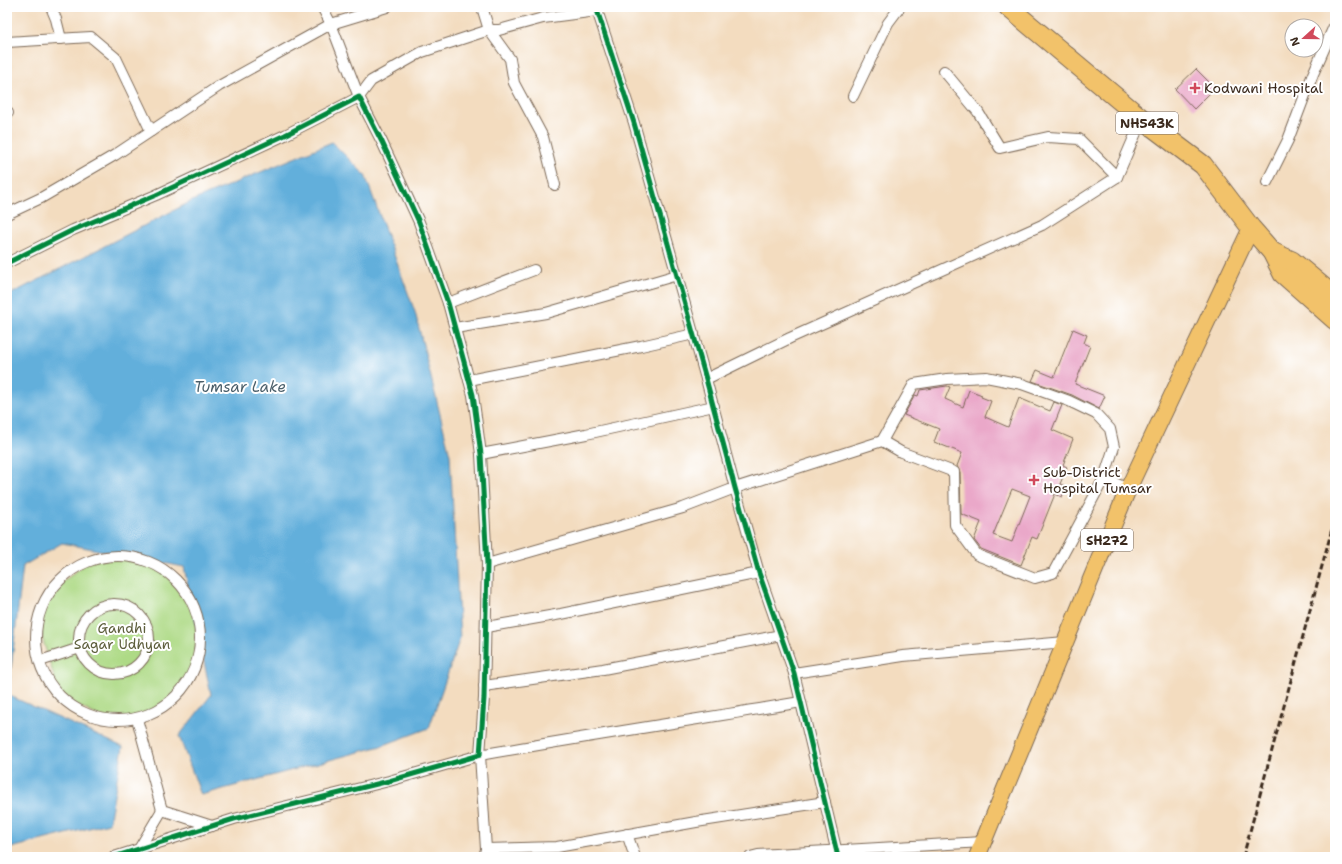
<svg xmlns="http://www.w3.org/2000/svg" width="1342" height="864" font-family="'Shantell Sans',sans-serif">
<rect width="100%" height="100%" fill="#fff"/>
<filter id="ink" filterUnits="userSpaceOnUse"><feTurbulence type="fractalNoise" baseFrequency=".025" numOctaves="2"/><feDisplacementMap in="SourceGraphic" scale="8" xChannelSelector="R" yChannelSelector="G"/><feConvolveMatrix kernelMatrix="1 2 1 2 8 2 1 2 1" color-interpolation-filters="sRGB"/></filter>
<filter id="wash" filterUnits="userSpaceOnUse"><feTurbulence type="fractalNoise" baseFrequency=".012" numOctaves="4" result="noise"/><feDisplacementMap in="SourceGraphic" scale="16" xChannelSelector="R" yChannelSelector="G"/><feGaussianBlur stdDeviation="0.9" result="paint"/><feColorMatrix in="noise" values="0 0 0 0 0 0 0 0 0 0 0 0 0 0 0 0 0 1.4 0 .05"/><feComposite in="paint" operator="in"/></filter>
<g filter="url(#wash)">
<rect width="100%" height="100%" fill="#f3dcbf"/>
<polygon fill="#aeda86" stroke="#748252" points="117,555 143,559 167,571 186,591 198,615 201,642 196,668 182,691 137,719 109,721 60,697 37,620 48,594 90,560"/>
<polygon fill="#62afdb" stroke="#4e6c7c" points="332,142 365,175 415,312 450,455 460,638 429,728 381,746 201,795 179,736 211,695 184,567 62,543 23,566 8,695 123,747 109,823 7,849 7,296 194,200"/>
<g id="blocks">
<g fill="#eaa8c9" fill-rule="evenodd">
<polygon points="1196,69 1215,88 1194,109 1175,89"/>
<polygon points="1073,329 1087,335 1084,343 1090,346 1075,384 1105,396 1099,409 1072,395 1032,381 1037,370 1054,377"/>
<path d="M947 386 950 387 945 399 963 407 969 390 982 395 981 397 991 401 985 417 1008 427 1019 398 1050 411 1054 402 1062 405 1052 430 1073 439 1063 465 1067 467 1060 484 1066 486 1062 497 1055 494 1037 539 1032 537 1021 565 981 549 974 540 981 522 961 514 960 472 957 466 962 453 934 442 939 429 904 415 915 395 918 396 920 390ZM1012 489 1030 496 1012 542 993 535Z"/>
</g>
</g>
</g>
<g filter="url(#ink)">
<use href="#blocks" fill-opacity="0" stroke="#7b6856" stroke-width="1"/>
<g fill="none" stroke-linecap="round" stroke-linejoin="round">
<g stroke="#7b6856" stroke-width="12">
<g id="street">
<polyline points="51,7 56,19 61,39"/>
<polyline points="322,7 331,24 359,97 371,81 422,52 489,30 499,30 543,18 597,11 602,7"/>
<polyline points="482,7 489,30 510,59 514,83 543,137 555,185"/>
<polyline points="596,7 634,123 706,379 735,488 759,573 794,673 838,857"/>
<polyline points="7,42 91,37 116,58 151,131"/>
<polyline points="944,71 978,112 1000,148 1048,137 1079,139 1117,177"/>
<polyline points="853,96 888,23 900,7"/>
<polyline points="7,113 8,113"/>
<polyline points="1267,182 1288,140 1313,74 1335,24"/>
<polyline points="7,214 41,198 115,155 219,86 331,24 387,7"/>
<polyline points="7,263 73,230 156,195 285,135 359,97 382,142 419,222 448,303 473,395 481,454 487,564 484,698 480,755 389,781 234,819 114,857"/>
<polyline points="448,303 534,270"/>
<polyline points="455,328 546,313 677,275"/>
<polyline points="706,379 790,338 1042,225 1117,177 1142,119"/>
<polyline points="469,380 641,346 694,334"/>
<polyline points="882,441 914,384 947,379 986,377 1022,384 1069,401 1096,414 1110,429 1114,447 1104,478"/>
<polyline points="481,454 586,434 714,406"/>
<circle cx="118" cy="638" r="82"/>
<polyline points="487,564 683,508 735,488 882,441 901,452 954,472 955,525 977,555 1035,578 1053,573 1104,478 1128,489"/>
<circle cx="114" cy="639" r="35"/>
<polyline points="486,627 561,614 759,573"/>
<polyline points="40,661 80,648"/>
<polyline points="794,673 903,656 1065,642"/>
<polyline points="484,686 603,669 781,635"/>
<polyline points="137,719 162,810 212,826"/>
<polyline points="627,834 635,857"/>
<polyline points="139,849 162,810"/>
<polyline points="486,849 557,847 696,822 825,802"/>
<path d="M484 857 486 849 480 755C587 736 694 720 801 702"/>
<polyline points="750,857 758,855 983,842"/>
</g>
</g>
<g stroke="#7b6856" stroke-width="18">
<polyline id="primary" points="977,857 1128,489 1251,228"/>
</g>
<g stroke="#7b6856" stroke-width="21">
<g id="highway">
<polyline points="1008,7 1142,119 1203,165 1251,228 1272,252 1283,274 1335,320"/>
<polyline points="1272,252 1292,261 1335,297"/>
</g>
</g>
<use href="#street" stroke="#fff" stroke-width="10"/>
<use href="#primary" stroke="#f2c26a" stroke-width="16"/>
<use href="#highway" stroke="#f2c26a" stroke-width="19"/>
<polyline stroke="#3b2a1e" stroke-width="3" stroke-dasharray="6 3" stroke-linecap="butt" points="1243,857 1335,518"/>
<g stroke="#fff" stroke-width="8">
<g id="cycleway">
<polyline points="596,7 634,123 706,379 735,488 759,573 794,673 838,857"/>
<polyline points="7,263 73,230 156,195 285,135 359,97 382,142 419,222 448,303 473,395 481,454 487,564 484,698 480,755 389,781 234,819 114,857"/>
</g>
</g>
<use href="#cycleway" stroke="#00873e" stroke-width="5"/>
</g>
</g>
<g fill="#d1495b" stroke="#fff" stroke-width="1.5">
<path d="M1193 82h4v4h4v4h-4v4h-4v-4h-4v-4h4z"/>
<path d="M1032 474h4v4h4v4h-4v4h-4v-4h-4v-4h4z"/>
</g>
<g text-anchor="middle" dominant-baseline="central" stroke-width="4" stroke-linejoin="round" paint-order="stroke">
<g fill="#fff" stroke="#766a62" stroke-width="1">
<rect x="1116" y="112" width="62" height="22" rx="3"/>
<rect x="1081" y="529" width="52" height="22" rx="3"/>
</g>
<g font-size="13" font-weight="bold" fill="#3b2a1e">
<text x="1147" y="123">NH543K</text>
<text x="1107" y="540">SH272</text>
</g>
<g font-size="14" fill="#3b2a1e" stroke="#fff" text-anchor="start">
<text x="1204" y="88">Kodwani Hospital</text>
<text x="1043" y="472">Sub-District<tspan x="1043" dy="16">Hospital Tumsar</tspan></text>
</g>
<g font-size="14" fill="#5e5f3d" stroke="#fff">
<text x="122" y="628">Gandhi<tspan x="122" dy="16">Sagar Udhyan</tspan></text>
</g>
<g font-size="15" font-style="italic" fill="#4b5f6a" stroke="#fff">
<text x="240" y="387">Tumsar Lake</text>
</g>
</g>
<rect width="1342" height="864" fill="none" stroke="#fff" stroke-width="24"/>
<g transform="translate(1304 38) rotate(249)"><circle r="19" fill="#ffffff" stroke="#b1aaa5"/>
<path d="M0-3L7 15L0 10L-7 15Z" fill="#d1495b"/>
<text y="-6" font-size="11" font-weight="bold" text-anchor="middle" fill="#3b2a1e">N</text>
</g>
</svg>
